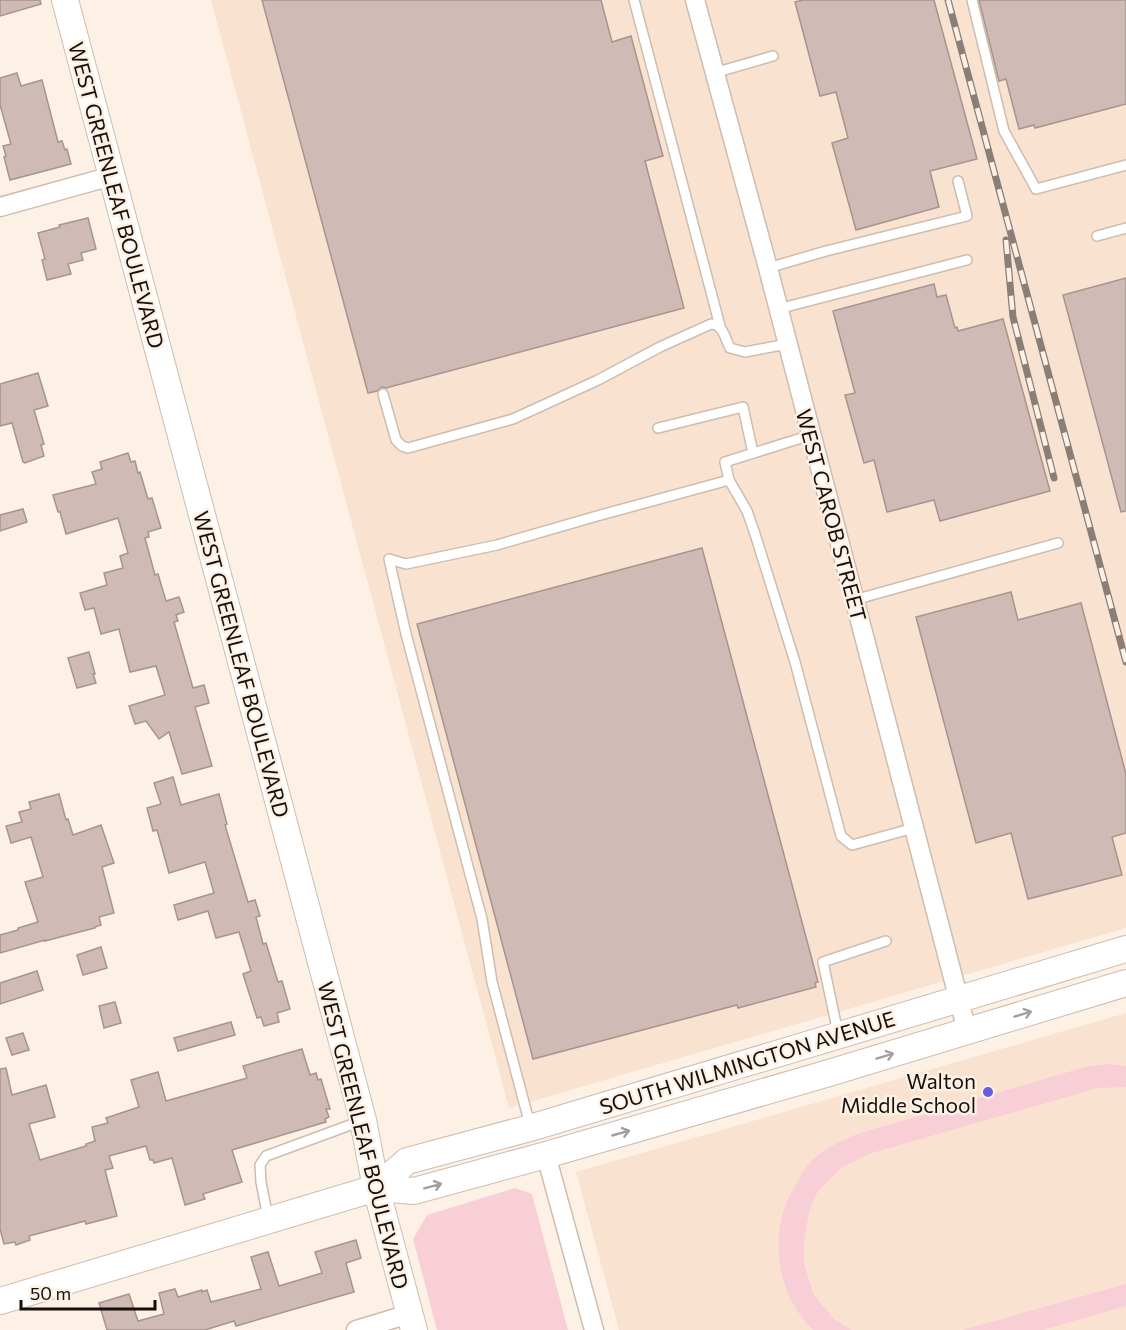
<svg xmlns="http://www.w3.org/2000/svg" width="1126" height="1330" font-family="Commissioner,sans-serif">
<rect width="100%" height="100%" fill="#fdf0e5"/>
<g fill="#f9e3d0">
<polygon points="211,0 1126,0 1126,928 509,1108"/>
<polygon points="1126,1013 1126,1330 619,1330 576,1172"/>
</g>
<g fill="#f9cfd7">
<path d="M1108 1064 1126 1066V1087L1098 1088 869 1154 842 1167 818 1191 809 1212 804 1241V1264L814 1295 834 1319 851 1330H813C781 1300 770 1247 785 1206 787 1199 792 1193 795 1186 799 1179 802 1172 807 1166 819 1150 839 1142 857 1134L1085 1067Z"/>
<polygon points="515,1188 532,1194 568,1330 437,1330 413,1239 427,1215"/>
<polygon points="1126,1284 1126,1306 1043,1330 962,1330"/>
</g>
<g fill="#cfbab5" stroke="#a8948f" stroke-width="1.5">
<polygon points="0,0 40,0 41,4 0,16"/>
<polygon points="262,0 601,0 612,42 631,36 663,156 645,161 684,308 386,388 382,387 377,391 368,393"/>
<polygon points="803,0 934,0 977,159 930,171 939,207 856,230 832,143 848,138 836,92 820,96 795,2"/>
<polygon points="979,0 1126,0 1126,104 1035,128 1034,125 1019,129 1006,79 999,81"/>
<polygon points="17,73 21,86 42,80 58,142 62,141 65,150 67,149 71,164 10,180 4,157 6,156 3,146 11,144 0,105 0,78"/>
<polygon points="88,218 96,249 81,253 83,260 68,264 71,274 47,280 42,260 45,259 38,233 60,227 59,225"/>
<polygon points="1126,278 1126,511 1121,512 1063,295"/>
<polygon points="934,284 937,297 946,295 955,328 957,327 958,331 1003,319 1050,491 940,521 934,500 887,512 874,460 864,463 845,395 855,393 833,311"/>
<polygon points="38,373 48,406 34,410 44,444 41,445 44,456 25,463 23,462 12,423 0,426 0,384"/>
<polygon points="128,453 131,462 135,461 138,473 140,472 148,499 152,498 161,528 148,532 149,537 145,538 155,575 158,574 166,601 179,597 184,612 176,615 178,621 174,622 193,688 204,685 209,703 195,707 212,766 182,774 169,732 159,739 146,721 135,724 129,706 165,695 156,666 130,672 119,629 101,634 94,608 85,610 80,593 107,585 104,573 123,568 120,556 128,553 118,518 66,534 60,512 58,512 53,495 96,484 92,472 102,469 100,462"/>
<polygon points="23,509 27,522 0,531 0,515"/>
<polygon points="702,548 818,982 815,983 816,987 738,1008 737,1005 533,1059 417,624"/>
<polygon points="1011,592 1018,620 1081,603 1126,774 1126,833 1112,837 1122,875 1028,899 1011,833 976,843 916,617"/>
<polygon points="89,652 95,674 93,674 96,683 77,688 68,658"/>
<polygon points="173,777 181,805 219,794 227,824 225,825 248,902 255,900 260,916 256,917 263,944 266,943 278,982 282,981 290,1009 277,1013 279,1022 264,1026 261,1017 257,1018 243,974 251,971 239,932 216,938 208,911 178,920 174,905 214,893 205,862 169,873 157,830 153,831 147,808 161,804 154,783"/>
<polygon points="59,794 66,820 68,819 73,835 101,825 114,863 102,867 114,913 99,917 101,925 95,927 95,928 45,941 45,940 0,953 0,935 18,930 18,928 38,922 25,882 43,877 31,837 11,843 6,826 22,822 19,812 31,809 29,802"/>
<polygon points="101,947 107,968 83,975 77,955"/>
<polygon points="37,971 43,990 0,1004 0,983"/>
<polygon points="115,1002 121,1023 104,1028 99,1006"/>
<polygon points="231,1022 235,1035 178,1051 174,1038"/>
<polygon points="23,1033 29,1050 12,1055 6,1038"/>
<polygon points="302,1049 310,1075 316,1073 318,1080 321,1079 330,1109 326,1109 329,1117 325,1119 326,1122 232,1150 242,1182 203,1194 205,1199 185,1205 172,1158 154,1163 153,1160 150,1160 146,1146 109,1156 113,1168 105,1170 117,1216 86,1224 85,1221 29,1236 30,1240 16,1245 15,1242 4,1244 0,1229 0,1069 6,1068 12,1095 46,1085 55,1117 29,1124 40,1160 86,1146 86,1144 95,1141 92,1127 108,1123 106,1118 139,1107 131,1080 158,1072 166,1101 247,1078 243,1066"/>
<polygon points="356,1240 361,1258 346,1263 354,1292 236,1326 234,1321 205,1330 107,1330 99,1303 129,1294 138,1321 164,1314 159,1293 175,1289 178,1297 202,1290 202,1292 207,1290 211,1302 261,1289 251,1257 268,1252 279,1286 322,1273 315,1252"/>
</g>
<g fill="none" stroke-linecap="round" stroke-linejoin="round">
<g stroke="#cdbdb0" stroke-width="12">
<g id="lane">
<polyline points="634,0 720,326"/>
<polyline points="972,0 1004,131 1036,189 1126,165"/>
<polyline points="714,73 773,56"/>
<polyline points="1097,236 1126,228"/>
<polyline points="768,268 826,251 967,216 958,181"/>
<polyline points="778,309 967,260"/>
<path d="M383 394 396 440 402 446 408 448 513 419 598 380 660 347 711 324C723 324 725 338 730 348L745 352 787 344"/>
<polyline points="658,428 743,407 753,453"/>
<polyline points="811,435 725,462 729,480 747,511 755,534 795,662 841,836 852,845 914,828"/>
<polyline points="854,600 1058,543"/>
<polyline points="838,1033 823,962 886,941"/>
<polyline points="530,1125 492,982 482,919 406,634 389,559 406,564 497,545 597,516 729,480"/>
<polyline points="268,1218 261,1182 260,1165 266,1156 361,1121"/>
</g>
</g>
<g stroke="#cdbdb0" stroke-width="21">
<g id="street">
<polyline points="695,0 768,268 967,1031"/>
<polyline points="0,207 112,176"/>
<polyline points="546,1155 594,1330"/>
<polyline points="356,1330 409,1314"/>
</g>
</g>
<g stroke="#cdbdb0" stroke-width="28">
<g id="secondary">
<polyline points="65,0 363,1120 376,1188 414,1330"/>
<polyline points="376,1188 407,1161 530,1128 1126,949"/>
<polyline points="0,1301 376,1188 414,1191 546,1155 829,1073 1126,983"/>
</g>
</g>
<use href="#lane" stroke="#fff" stroke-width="9"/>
<use href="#street" stroke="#fff" stroke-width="18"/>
<use href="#secondary" stroke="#fff" stroke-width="26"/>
<g stroke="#897f78" stroke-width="7">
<g id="rail">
<polyline points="948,0 1126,662"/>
<polyline points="1006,240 1013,317 1054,478"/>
</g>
</g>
<use href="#rail" stroke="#fdf0e5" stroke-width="4.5" stroke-dasharray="14" stroke-linecap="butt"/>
</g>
<defs><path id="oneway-shaft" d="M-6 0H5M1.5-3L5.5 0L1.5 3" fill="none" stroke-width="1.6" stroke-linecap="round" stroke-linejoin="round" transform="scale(1.5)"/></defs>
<g stroke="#a29f9e">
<use href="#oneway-shaft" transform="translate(1023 1014) rotate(-17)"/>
<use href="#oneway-shaft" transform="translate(885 1056) rotate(-17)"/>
<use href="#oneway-shaft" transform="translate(621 1133) rotate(-16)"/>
<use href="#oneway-shaft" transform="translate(433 1186) rotate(-15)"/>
</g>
<circle fill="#685ed8" stroke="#fdf0e5" stroke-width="2" cx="988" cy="1092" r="6"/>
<g text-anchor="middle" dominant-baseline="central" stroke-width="5" stroke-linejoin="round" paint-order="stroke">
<g font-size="21" fill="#16100c" stroke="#fdf0e5">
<text transform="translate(117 195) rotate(75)">WEST GREENLEAF BOULEVARD</text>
<text transform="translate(832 515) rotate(75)">WEST CAROB STREET</text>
<text transform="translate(242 664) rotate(75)">WEST GREENLEAF BOULEVARD</text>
<text transform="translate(747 1062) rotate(-17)">SOUTH WILMINGTON AVENUE</text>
<text transform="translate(364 1135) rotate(76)">WEST GREENLEAF BOULEVARD</text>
</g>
<g font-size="21" fill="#16100c" stroke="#fdf0e5" text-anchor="end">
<text x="976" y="1080">Walton<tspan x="976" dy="24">Middle School</tspan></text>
</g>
</g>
<path d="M21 1300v9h134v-9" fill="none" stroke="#16100c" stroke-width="3"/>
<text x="30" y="1300" font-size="18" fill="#16100c" stroke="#fdf0e5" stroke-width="4.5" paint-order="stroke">50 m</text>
</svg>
